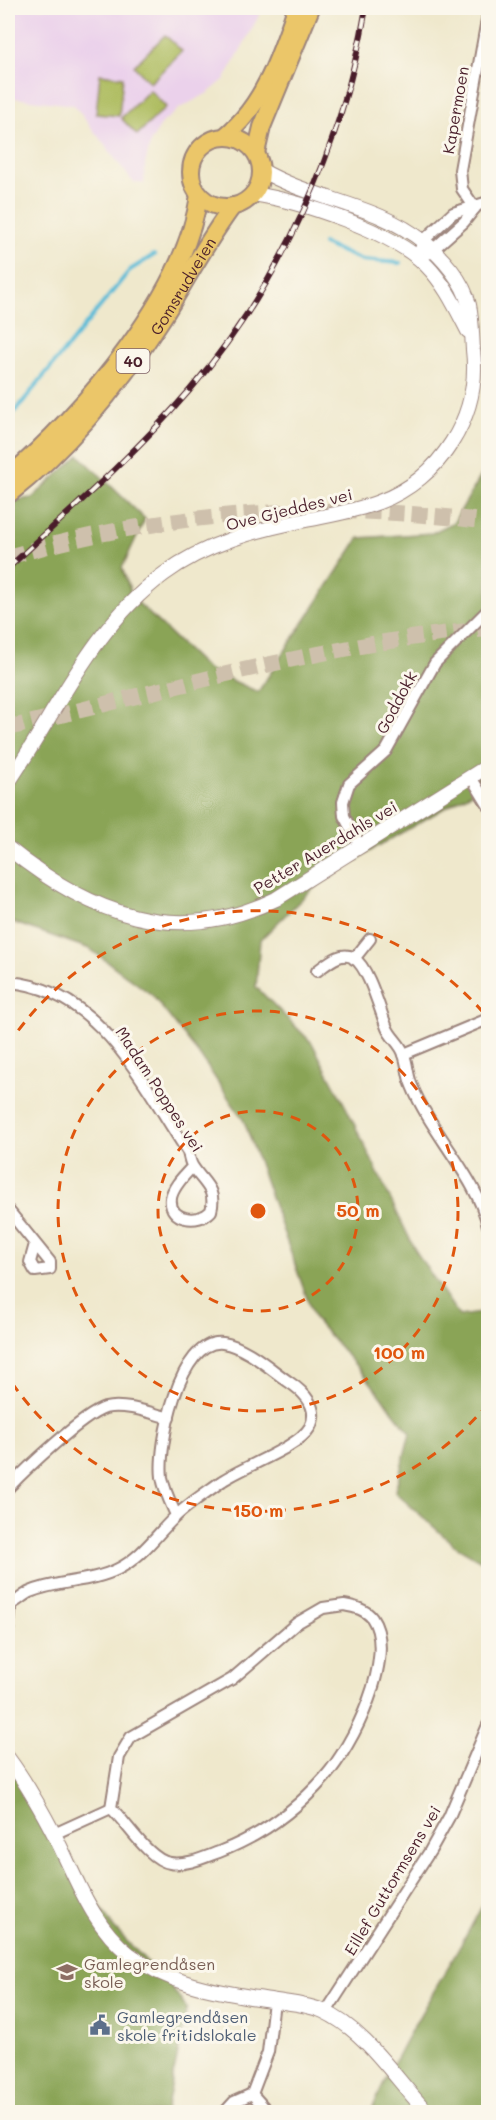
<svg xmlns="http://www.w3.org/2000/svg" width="496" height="2120" font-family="Mali,sans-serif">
<rect width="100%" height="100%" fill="#fbf7ec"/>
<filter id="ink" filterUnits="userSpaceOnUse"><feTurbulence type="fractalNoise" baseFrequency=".0167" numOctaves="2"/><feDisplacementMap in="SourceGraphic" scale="12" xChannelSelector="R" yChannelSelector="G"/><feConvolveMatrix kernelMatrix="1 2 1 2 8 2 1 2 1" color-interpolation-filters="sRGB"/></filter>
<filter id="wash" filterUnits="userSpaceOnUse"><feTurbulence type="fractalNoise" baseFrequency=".008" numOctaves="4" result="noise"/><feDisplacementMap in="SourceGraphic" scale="24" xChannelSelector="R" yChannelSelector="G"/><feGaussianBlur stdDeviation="1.35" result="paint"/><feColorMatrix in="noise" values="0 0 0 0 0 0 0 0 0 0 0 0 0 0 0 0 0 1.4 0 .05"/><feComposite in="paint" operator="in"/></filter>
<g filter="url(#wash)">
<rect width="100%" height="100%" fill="#efe8cc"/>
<polygon fill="#ebd1eb" points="8,8 263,8 225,79 208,93 180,108 163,122 151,141 145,164 144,184 133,182 74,105 14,98 8,104"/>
<g fill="#adbc5f" stroke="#7c6e45" stroke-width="1.5">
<polygon points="165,35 182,51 150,83 134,66"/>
<polygon points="100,74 123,77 119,116 96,114"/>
<polygon points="150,90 166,107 137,135 121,118"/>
</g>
<g fill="#8aa456" stroke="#6a6240" stroke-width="1.5">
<polygon points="79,455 145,519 122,568 133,598 207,669 258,692 359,538 432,533 454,522 488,464 488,783 375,848 312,889 260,940 256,987 312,1043 348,1111 415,1250 459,1316 488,1312 488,1565 454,1545 395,1492 410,1433 367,1378 314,1318 244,1121 201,1057 152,995 90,949 15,923 8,924 8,501 32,498"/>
<polygon points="8,1757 114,1928 169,1984 187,2009 166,2112 8,2112"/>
<path d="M488 1894V2112H371C402 2035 452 1968 488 1894Z"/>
</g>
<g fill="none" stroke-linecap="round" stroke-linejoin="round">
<g stroke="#59bbd7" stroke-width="4">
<polyline points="323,244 362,260 400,263"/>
<polyline points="8,420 130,270 154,255"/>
</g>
</g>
</g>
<g filter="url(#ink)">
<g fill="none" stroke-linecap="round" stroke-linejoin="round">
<g stroke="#cec0ac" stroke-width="16" stroke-dasharray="16 8" stroke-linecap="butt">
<path d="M8 557C163 511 328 500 488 522"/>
<path d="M8 728C166 690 325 643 488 629"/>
</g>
<g stroke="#9c847c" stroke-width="14">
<g id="minor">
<polyline points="475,208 462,189 460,170 488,14"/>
<polyline points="428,254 464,222 475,208"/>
<polyline points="417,257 423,241 453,213 488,202"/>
<polyline points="471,777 488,805"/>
<polyline points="360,846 344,816 343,802 349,784 386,751 435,663 488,610"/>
<polyline points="354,959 370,939"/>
<path d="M317 971C327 964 341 950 354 958 369 968 380 1011 387 1028 391 1038 402 1045 404 1055 408 1065 407 1075 412 1086 430 1131 479 1181 488 1226"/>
<path d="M8 982C100 988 143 1085 188 1152 189 1156 190 1163 193 1167 203 1183 217 1189 211 1211 199 1224 168 1221 171 1198 173 1186 185 1175 192 1167"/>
<polyline points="404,1054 488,1019"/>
<polyline points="8,1210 50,1262 50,1269 35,1271 30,1262 35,1244"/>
<path d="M8 1488C26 1469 83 1415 105 1408 124 1403 151 1413 169 1418"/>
<path d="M344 1605C355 1607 365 1609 372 1618 398 1656 352 1747 325 1777 295 1811 261 1836 219 1852 205 1857 186 1866 170 1863 149 1860 127 1823 111 1808L119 1757 131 1737 232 1679 297 1623 323 1608Z"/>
<path d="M8 1631 11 1604C18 1601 23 1595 30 1592 58 1580 90 1583 118 1569 142 1557 156 1535 175 1517 188 1504 207 1492 222 1481 244 1466 298 1448 310 1427 320 1408 304 1392 289 1382 270 1369 247 1347 223 1343 179 1337 158 1446 162 1477 164 1490 171 1504 176 1515"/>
<polyline points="54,1834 111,1808"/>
<polyline points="326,2012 430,1851 449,1817 488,1725"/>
<polyline points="225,2112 234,2102 252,2094"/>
<polyline points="268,2112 252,2094 268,2052 274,2001"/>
</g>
</g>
<g stroke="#9c847c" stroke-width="16">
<g id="tertiary">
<path d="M253 194C300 201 392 231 426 265 445 284 456 308 468 331"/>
<path d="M8 783C57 711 92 627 164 574 206 543 256 530 306 520 330 515 356 511 379 502 440 479 481 416 473 350 472 335 472 319 469 305 464 281 442 257 424 242 377 204 312 200 261 170"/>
<path d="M8 848C90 914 176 948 276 899L488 766"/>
<path d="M8 1758C26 1782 41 1809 55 1836 76 1877 91 1924 129 1954 171 1986 220 1992 270 2000 287 2003 307 2004 323 2011 367 2031 395 2079 427 2112"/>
</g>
</g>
<g stroke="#9c847c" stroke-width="20">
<g id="primary">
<path d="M225 136C264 105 281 53 296 8"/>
<circle cx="226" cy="172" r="35"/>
<polyline points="256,153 262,127 311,8"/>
<path d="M8 477C82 414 186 293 199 195"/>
<path id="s1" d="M8 495C70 447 120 385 162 319 186 281 206 242 233 206"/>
</g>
</g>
<use href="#minor" stroke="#fff" stroke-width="10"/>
<use href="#tertiary" stroke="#fff" stroke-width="14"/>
<use href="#primary" stroke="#ebc669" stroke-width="16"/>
<g stroke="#4a1f2b" stroke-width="6">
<path id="rail" d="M8 568C70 511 134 455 189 391 282 283 342 147 366 8"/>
</g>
<use href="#rail" stroke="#fbf7ec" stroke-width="4" stroke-dasharray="11" stroke-linecap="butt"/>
</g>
</g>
<g fill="none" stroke="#e0560e" stroke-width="3" stroke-dasharray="10 8">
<circle cx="258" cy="1211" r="100"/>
<circle cx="258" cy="1211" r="200"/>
<path d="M488 1404A300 300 0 0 1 8 1377M8 1045A300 300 0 0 1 488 1018"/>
</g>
<defs>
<g id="school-bare" transform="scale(1.62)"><path d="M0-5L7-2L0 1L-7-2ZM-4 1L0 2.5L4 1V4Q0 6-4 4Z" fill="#8d6e63" stroke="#fbf7ec" stroke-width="2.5" paint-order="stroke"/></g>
<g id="civic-bare" transform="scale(1.62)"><path d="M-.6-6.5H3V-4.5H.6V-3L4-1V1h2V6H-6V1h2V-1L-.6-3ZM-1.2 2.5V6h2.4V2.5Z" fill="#5c6f8a" stroke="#fbf7ec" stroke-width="2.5" paint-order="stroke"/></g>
</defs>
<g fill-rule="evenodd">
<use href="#school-bare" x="67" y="1972"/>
<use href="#civic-bare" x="100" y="2025"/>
</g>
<g text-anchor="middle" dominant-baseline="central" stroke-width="6" stroke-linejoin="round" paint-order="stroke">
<rect fill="#fbf7ec" stroke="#7f6065" stroke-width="1.5" x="116.5" y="349" width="33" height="24" rx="4.5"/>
<g font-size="15" font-weight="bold" fill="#4a1f2b">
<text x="133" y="361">40</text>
</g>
<g font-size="16" fill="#4a1f2b" stroke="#fbf7ec">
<text transform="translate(455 110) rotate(-80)">Kapermoen</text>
<text stroke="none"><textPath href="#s1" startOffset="274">Gomsrudveien</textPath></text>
<text transform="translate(289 509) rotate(-14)">Ove Gjeddes vei</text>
<text transform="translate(396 702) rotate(-62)">Goddokk</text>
<text transform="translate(325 847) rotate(-31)">Petter Auerdahls vei</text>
<text transform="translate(160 1089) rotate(57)">Madam Poppes vei</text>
<text transform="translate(392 1880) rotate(-59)">Eillef Guttormsens vei</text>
</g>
<g font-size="16" fill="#785e54" stroke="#fbf7ec" text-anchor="start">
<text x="84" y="1963">Gamlegrendåsen<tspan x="84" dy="18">skole</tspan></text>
</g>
<g font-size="16" fill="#4e5e75" stroke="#fbf7ec" text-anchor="start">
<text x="117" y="2016">Gamlegrendåsen<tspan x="117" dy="18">skole fritidslokale</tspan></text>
</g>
</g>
<circle cx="258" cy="1211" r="9" fill="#e0560e" stroke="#fbf7ec" stroke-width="3"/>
<g font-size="18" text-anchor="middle" font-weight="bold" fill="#e0560e" stroke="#fbf7ec" stroke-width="6" stroke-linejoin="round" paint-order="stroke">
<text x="358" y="1217">50 m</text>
<text x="399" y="1359">100 m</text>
<text x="258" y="1517">150 m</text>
</g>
<rect width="496" height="2120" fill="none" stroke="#fbf7ec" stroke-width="30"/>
</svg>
